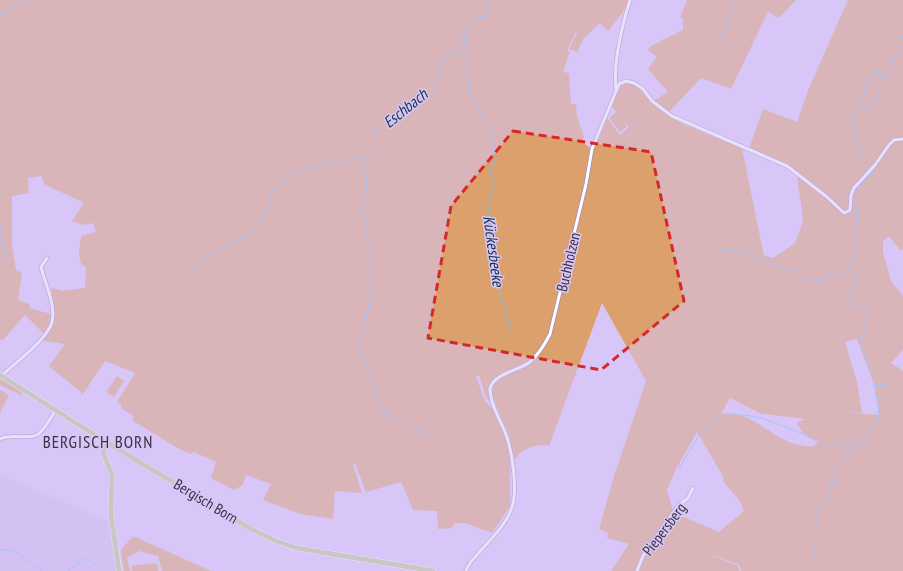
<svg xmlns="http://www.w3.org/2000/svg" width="903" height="571" font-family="'PT Sans Narrow',sans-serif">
<rect width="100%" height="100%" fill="#d7c6f7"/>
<polygon fill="#cebaf0" points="0,475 115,524 120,571 0,571"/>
<g fill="#dca06d" fill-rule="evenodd">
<path d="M0 0H629L626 8 608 31 600 23 584 38 577 52 569 49 577 33 581 36 576 32 567 50 570 52 563 72 569 73 571 104H576L577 117 584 137 581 141 590 148 583 190 549 334 538 352 529 360 492 381 488 388 491 403 486 398 479 375 476 376 485 401 494 410 505 433 510 458V506L492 533 465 523H455L452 528 438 529 437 511 413 510 401 482 366 492 355 463 353 464 362 493 335 491 333 519 301 514 263 500 271 484 246 475 243 485 234 490 211 478 216 462 194 452 191 454 179 449 132 420 134 416 121 408 122 405 117 402 135 373 105 361 83 394 49 366 65 344 44 341 43 333 25 315 2 341 0 339ZM42 176 44 184 84 203 72 221 84 225 93 223 96 232 81 236 79 253 81 264 86 267 85 288 63 291 51 288 55 315 29 308 30 304 18 300 22 273 16 270 12 245V196L29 193 28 178Z"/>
<polygon points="687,0 796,0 779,18 768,12 731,89 701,78 668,113 653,101 668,92 648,69 657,57 648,50 651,46 683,30 683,19 680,17"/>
<path d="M848 0H903V248L901 251 889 236 883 241V252L891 281 903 296V350L891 363 903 371V571H742L738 564 699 551 737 565 740 571H638L644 556 673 517 676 518 684 517 719 532 744 511 740 501 723 481 724 478 697 432 677 467 667 490 673 511 642 555 635 571H611L629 544 607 538 608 533 599 529 614 476 646 381 602 303 549 446C534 443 523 448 513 461L507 433 492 394 493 386 501 378 529 365 541 352 551 334 569 263 593 149 606 117 620 135 629 127 621 118 627 126 620 132 609 118 616 112 611 105 622 83C640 80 651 101 663 111 682 127 719 138 742 148L764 256 773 258 795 243 800 230 803 219 797 176 799 174 788 165 749 149 763 109 797 122 809 88ZM857 339 875 387 879 415 841 412 862 413 857 382 845 342ZM730 398 759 413 805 419 797 423 804 435 818 442 813 447C806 446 796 445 789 442 767 433 746 409 721 414Z"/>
<polygon points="117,376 124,381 114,397 106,392"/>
<polygon points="0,377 24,392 21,395 0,385"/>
<polygon points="0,390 9,395 0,413"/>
<polygon points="133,536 211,571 162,571 158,556 139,551 127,558 130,571 124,571 121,550"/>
<polygon points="157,563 158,571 132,571 131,566"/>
</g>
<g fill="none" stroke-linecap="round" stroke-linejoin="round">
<g stroke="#70c0fa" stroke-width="1">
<polyline points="0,15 18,4 28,0"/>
<polyline points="479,16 484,17 486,14 490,0"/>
<path d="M468 28 466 42 469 45 461 54C467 65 467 78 469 90 472 100 480 111 486 120"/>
<polyline points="720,38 736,0"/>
<path d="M860 109 858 106C868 96 864 79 875 72L887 76"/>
<polyline points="489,126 494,143 492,144 496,158 490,170 494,186 487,205 493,222 493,252 500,296 506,312 510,330"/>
<path d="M868 169C855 162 862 140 852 130L855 112 869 107 872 100 879 98 878 92 882 88 881 79 887 77 893 60 902 52 901 43 903 36"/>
<path d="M856 224C860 194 844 199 872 173"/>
<polyline points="0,225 6,264 5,273"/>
<polyline points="720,249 748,253 773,265 795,271 800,277 809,280"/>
<path d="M372 252 366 230V217L363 213 362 203 365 198 367 182 365 175 361 171 366 157 376 151 375 132C379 126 390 124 395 118 403 111 423 88 432 87L440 70 442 61C447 55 455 54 459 47 465 40 464 33 470 25H474L476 17"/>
<path d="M371 258 369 272 374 280 366 318C367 328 361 335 360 345 358 355 365 365 369 373 375 384 376 395 381 405 386 419 417 428 430 435"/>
<polyline points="192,269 211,253 249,234 264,216 272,192 303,168 325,162 333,165 359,157 365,157"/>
<polyline points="836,275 853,266"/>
<polyline points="813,281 824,280 827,276 831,276"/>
<polyline points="874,384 900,386"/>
<polyline points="679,468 704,427 719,418 728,415 745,415 762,418 816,439 823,443 825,447 829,443 834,445 850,442 852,445 869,436 871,426 877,423 877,414 879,411 873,379 874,375 871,372 861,345 867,311 854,304 850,299 855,280 853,266 858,244 855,228"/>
<polyline points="0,550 13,550 42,571"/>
<polyline points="815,556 816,514 830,491 836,469 846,454 866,442"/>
<polyline points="68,571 87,557 99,568"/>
</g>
<g stroke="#9e8ebc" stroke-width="4.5">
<g id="street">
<path d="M616 89C613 63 622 25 630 0"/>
<path d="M1 376C15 363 48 339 52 322 56 304 45 284 41 267L47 258"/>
<path d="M0 439C13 433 27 440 37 435 45 430 50 418 56 410"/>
<path d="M466 571C469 561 476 557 482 549 492 538 508 522 512 507 518 489 512 449 505 432 499 418 490 403 490 388 495 373 518 371 530 362 539 354 545 344 550 334L586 184 592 149 619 84 626 81 634 83 643 89 652 101 672 116 787 166 827 197 844 213 850 210 851 195 854 188 875 165 889 145 894 140 903 139"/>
<polyline points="637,571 643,556 653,541 678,506 688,498 693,488"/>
</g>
</g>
<g stroke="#fff" stroke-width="6">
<g id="primary">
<polyline points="0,375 106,442 251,529 276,541 297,548 433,571"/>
<polyline points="106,442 103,453 112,475 111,514 119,571"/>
</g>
</g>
<use href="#street" stroke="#fff" stroke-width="3"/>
<use href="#primary" stroke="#b9c887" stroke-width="5"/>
</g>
<path d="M0 0H903V571H0ZM513 131 651 152 684 301 601 370 428 338 451 206Z" fill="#d7c6f7" fill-opacity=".55" fill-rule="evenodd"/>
<path fill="none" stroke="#d62828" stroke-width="3" stroke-dasharray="8 5" stroke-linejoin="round" d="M513 131 651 152 684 301 601 370 428 338 451 206Z"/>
<g text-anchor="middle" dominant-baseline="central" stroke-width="3" stroke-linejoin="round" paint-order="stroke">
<g font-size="15" fill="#383144" stroke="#d7c6f7">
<text transform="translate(568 262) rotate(-77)">Buchholzen</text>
<text transform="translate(206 501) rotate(31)">Bergisch Born</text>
<text transform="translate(664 529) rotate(-53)">Piepersberg</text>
</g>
<g font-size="16" font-style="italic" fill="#12354c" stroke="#d7c6f7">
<text transform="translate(405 108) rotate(-39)">Eschbach</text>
<text transform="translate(494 251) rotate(82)">Kückesbeeke</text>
</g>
<g font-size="17" letter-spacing="1" fill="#383144" stroke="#d7c6f7">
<text x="98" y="442">BERGISCH BORN</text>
</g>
</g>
</svg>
